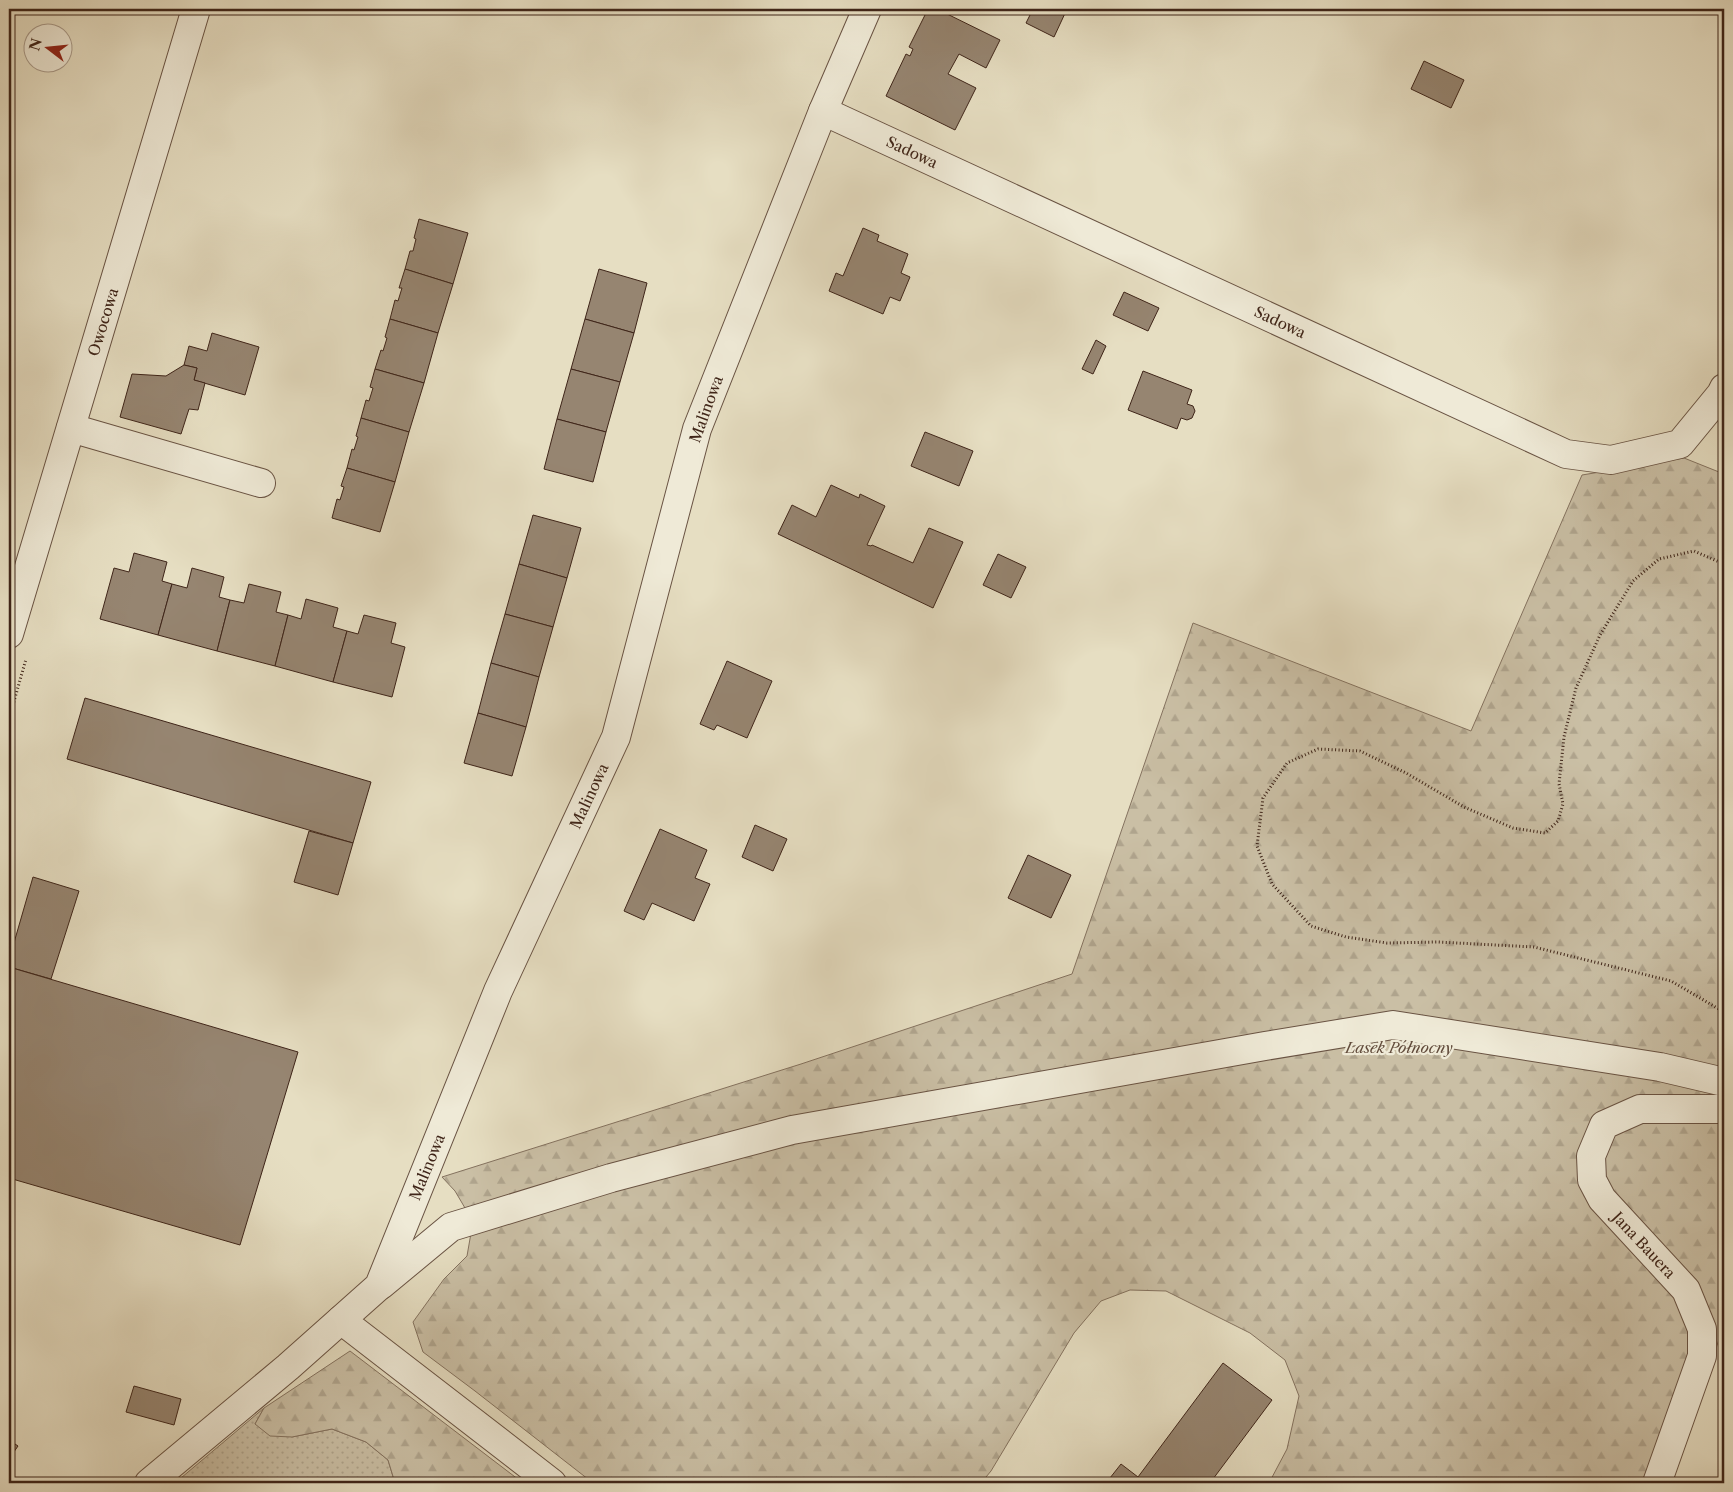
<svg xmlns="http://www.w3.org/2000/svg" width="1733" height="1492" font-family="'Libre Caslon Text',serif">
<defs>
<pattern id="grass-dots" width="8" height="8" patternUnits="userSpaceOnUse" patternTransform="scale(1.25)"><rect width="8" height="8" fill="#cabfa5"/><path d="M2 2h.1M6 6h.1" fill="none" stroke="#afa48d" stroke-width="1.8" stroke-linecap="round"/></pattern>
<pattern id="forest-firs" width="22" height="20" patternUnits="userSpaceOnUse" patternTransform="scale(1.25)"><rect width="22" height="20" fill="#cabfa5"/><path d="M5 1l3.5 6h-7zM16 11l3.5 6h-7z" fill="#afa48d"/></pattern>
</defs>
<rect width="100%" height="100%" fill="#e6dec2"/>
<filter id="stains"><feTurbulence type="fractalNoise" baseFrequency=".004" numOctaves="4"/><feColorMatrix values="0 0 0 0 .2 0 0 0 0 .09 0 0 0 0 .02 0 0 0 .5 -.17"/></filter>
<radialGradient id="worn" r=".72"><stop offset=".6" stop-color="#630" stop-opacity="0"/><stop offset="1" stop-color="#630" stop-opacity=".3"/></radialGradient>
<polygon fill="url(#grass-dots)" stroke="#84725f" points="264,1408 255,1424 292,1437 332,1429 366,1442 388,1460 395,1483 175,1483"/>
<g fill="url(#forest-firs)" stroke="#84725f">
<polygon points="1684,458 1724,474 1724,1324 1672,1483 1269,1483 1287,1449 1299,1396 1285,1360 1250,1333 1166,1291 1130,1290 1101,1301 1074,1333 991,1471 981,1483 593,1483 475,1391 423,1352 413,1322 444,1279 467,1256 471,1233 465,1208 455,1191 442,1177 801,1064 1072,974 1193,623 1471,731 1582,475"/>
<polygon points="350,1351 523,1483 395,1483 388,1460 366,1442 332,1429 292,1437 270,1436 255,1424 264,1408"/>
</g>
<g fill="#968571" stroke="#3f2519">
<polygon points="928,9 937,9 1000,40 986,68 959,54 948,74 976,88 955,130 886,96 906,54 910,56 913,49 909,47"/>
<polygon points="1033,9 1067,9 1054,37 1026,23"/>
<polygon points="1424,61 1464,80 1451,108 1411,89"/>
<polygon points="419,219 468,233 453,284 405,269 410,251 413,251 416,239 414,238"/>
<polygon points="863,228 879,235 877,241 908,254 901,273 910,277 900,301 890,297 883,314 829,291 836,273 843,276"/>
<polygon points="405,269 453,284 438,333 390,319 395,300 398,301 402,288 399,288"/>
<polygon points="599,269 647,283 634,333 585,319"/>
<polygon points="1124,292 1159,308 1148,331 1113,315"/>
<polygon points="390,319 438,333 424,383 375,369 381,350 383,351 387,338 385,337"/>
<polygon points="585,319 634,333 620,382 571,369"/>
<polygon points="212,333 259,347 245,395 194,380 197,368 184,365 189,346 207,351"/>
<polygon points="1096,340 1106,346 1093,374 1082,369"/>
<polygon points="184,365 197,368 194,380 205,383 198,410 189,409 181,434 120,417 132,374 166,376"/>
<polygon points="375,369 424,383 409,432 361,418 366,400 369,401 373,388 370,387"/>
<polygon points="571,369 620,382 606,432 557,419"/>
<polygon points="1143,371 1192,390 1187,404 1193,406 1195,411 1192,418 1187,420 1181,418 1177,429 1128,410"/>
<polygon points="361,418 409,432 395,482 347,468 352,449 354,450 358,437 356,436"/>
<polygon points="557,419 606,432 593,482 544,469"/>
<polygon points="925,432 973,451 959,486 911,466"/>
<polygon points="347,468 395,482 380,532 332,518 337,499 340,500 344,487 341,486"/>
<polygon points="831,485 859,498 860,494 885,506 867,545 871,546 872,545 913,563 929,528 963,542 933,608 778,534 792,505 816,517"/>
<polygon points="533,515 581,528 567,578 519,564"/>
<polygon points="134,553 167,562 162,581 172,584 158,635 100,619 114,568 129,572"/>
<polygon points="998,554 1026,567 1011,598 983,585"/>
<polygon points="519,564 567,578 553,627 505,614"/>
<polygon points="192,568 224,577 219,597 230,600 217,651 158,635 172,584 187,588"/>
<polygon points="249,584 281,592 276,612 288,615 275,666 217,651 230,600 244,603"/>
<polygon points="306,599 338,608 333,627 347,631 333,682 275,666 288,615 301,619"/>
<polygon points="505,614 553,627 539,677 491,663"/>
<polygon points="364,615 396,623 391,643 405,647 392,697 333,682 347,631 358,634"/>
<polygon points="727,661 772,681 747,738 717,725 714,730 700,724"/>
<polygon points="491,663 539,677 526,727 478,713"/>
<polygon points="85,698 371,782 353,843 67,759"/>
<polygon points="478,713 526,727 512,776 464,763"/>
<polygon points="755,825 787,839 773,871 742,857"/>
<polygon points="660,829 707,850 695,878 710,884 694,921 652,903 644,920 624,911"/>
<polygon points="309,831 353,843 338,895 294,882"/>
<polygon points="1028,855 1071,875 1051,918 1008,898"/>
<polygon points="33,877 79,891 51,979 9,967 9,960"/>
<polygon points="9,967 298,1052 240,1245 9,1178"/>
<polygon points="1223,1363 1272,1400 1210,1483 1106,1483 1121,1464 1138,1477"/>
<polygon points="134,1386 181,1399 174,1425 126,1412"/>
<polygon points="9,1440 18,1446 9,1459"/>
</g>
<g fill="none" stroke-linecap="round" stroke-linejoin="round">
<g stroke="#695343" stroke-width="30">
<g id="minor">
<polyline points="823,111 1566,454 1611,460 1680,444 1721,394 1724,388"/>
<polyline points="71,428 261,483"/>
<polyline points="9,634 196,9"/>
<polyline points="381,1285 451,1227 611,1178 792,1130 1265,1046 1393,1025 1660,1067 1724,1082"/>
<polyline points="341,1320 552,1483"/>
<polyline points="149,1483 288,1367 379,1286 498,991 616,737 697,429 823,111 867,9"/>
<polyline points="1657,1483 1702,1356 1702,1329 1686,1290 1602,1199 1592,1180 1591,1156 1604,1125 1640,1109 1724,1109"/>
</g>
</g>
<g stroke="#3f2519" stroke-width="3" stroke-dasharray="1 2.5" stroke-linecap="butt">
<polyline points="1724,564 1694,551 1659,559 1633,581 1600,635 1576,688 1564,737 1559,784 1563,804 1558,821 1545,833 1513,828 1464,807 1406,773 1360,751 1318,749 1287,763 1263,798 1257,846 1272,884 1311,926 1346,937 1387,943 1438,942 1534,947 1671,981 1724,1012"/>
<polyline points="9,719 26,659"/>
</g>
<use href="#minor" stroke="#efead7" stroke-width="28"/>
</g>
<g text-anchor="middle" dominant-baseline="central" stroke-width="4.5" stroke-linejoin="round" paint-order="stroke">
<g font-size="15" fill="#3f2519" stroke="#efead7">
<text transform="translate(912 152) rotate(25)">Sadowa</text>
<text transform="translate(103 322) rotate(-73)">Owocowa</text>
<text transform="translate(1280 322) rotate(25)">Sadowa</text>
<text transform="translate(706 409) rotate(-70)">Malinowa</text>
<text transform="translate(589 796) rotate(-65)">Malinowa</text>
<text transform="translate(427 1167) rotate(-68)">Malinowa</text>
<text transform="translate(1644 1245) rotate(47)">Jana Bauera</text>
</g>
<g font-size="15" font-style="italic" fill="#624c3c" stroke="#efead7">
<text x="1399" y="1047">Lasek Północny</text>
</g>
</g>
<rect width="1733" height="1492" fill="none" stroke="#e6dec2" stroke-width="30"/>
<rect x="10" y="10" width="1713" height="1472" fill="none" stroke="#3f2519" stroke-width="2.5"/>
<rect x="15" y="15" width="1703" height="1462" fill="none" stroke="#3f2519"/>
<g transform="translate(48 48) rotate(286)"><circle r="24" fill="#efead7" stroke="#a99b8b"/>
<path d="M0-4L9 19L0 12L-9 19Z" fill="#8f2418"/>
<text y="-8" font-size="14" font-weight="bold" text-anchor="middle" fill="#3f2519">N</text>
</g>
<rect width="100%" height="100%" filter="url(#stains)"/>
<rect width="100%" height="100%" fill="url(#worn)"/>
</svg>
